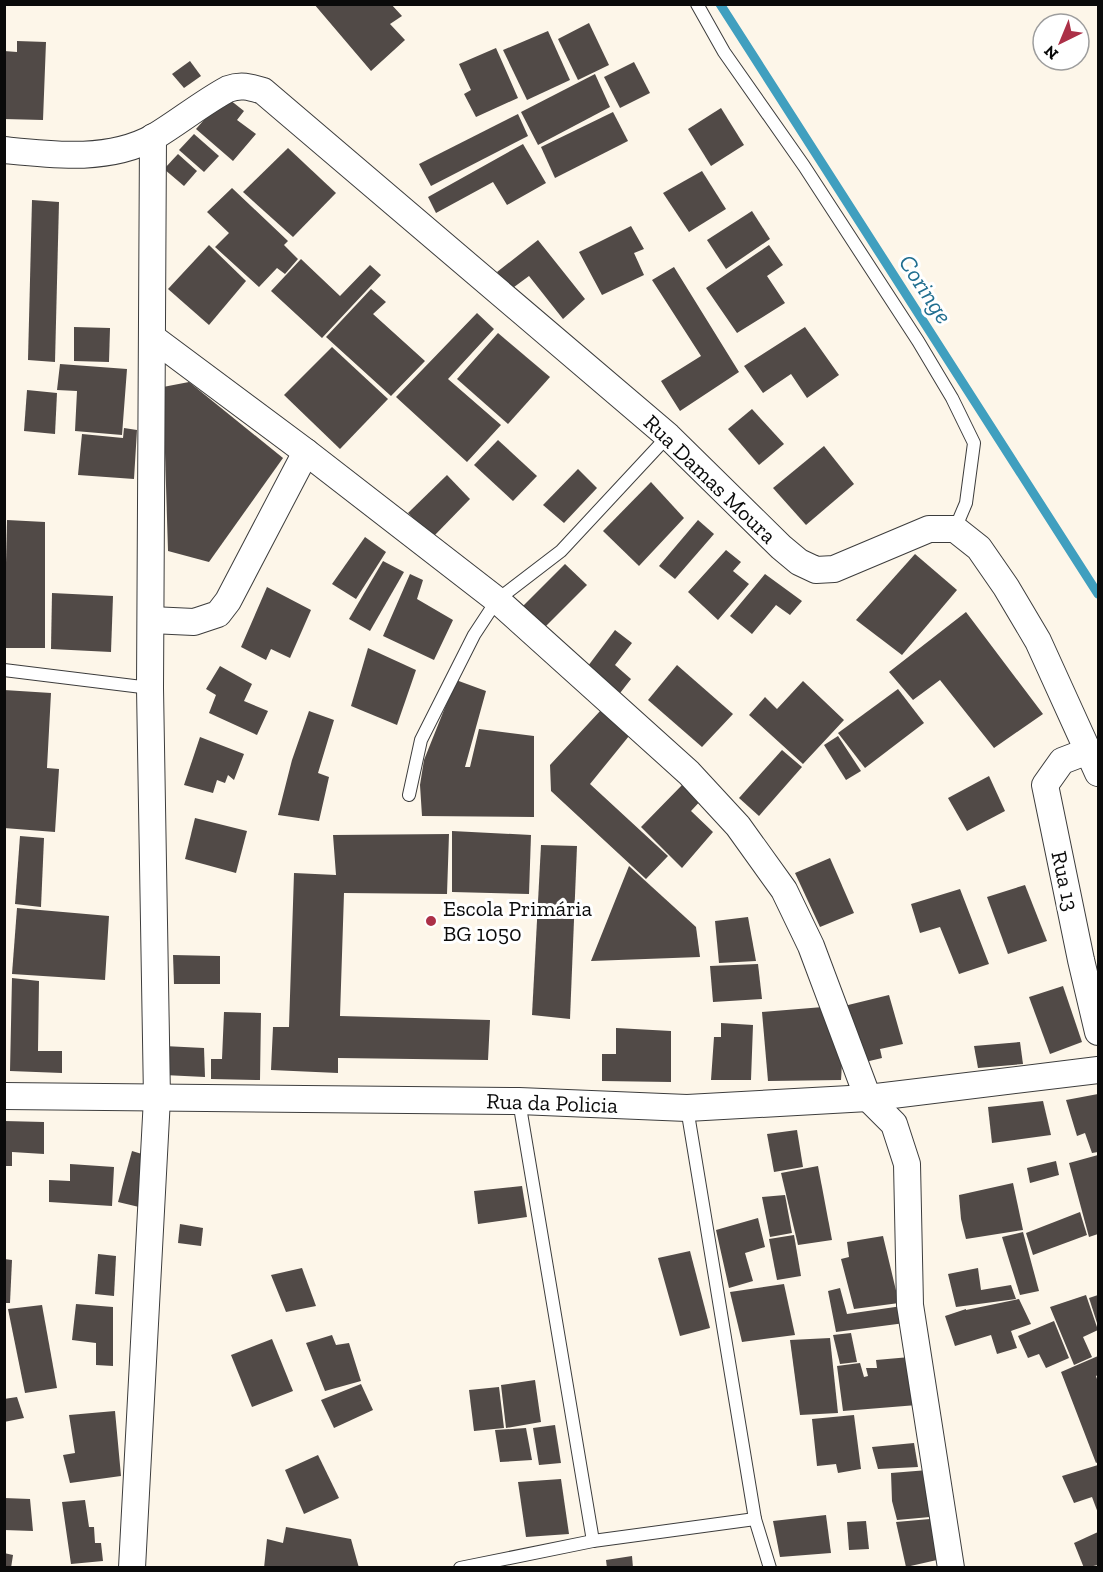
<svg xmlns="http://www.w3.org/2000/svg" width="1103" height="1572" font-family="'Zilla Slab',serif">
<rect width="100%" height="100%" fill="#fdf6e9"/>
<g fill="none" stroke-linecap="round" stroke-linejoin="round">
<polyline stroke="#409fbf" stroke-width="9" points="720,4 1098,594"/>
</g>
<g fill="#514a47">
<polygon points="314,4 391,4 402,16 390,24 405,40 371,71"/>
<polygon points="589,23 609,65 578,80 558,39"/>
<polygon points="548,31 570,80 527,100 503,50"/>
<polygon points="17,41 46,42 43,120 4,119 4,51 17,52"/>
<polygon points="496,48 518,98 476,117 464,94 471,90 459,64"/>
<polygon points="190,61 201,76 184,88 172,74"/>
<polygon points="634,62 650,93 620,108 604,77"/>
<polygon points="595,74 610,107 538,145 521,112"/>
<polygon points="225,96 244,111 237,120 256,134 233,161 196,129"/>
<polygon points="721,108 744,145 711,166 688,129"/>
<polygon points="613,112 628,141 555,178 541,147"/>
<polygon points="518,114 528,136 431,186 419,164"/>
<polygon points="194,134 219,156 204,172 179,150"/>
<polygon points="523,144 546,183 507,205 493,182 436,213 428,197"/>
<polygon points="288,148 336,193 293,237 243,192"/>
<polygon points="178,154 197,171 184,186 164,169"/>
<polygon points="702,171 726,209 689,232 663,193"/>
<polygon points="232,188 288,241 284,245 298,259 285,274 277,268 259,287 215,247 229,233 207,212"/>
<polygon points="32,200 59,202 55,362 28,360"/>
<polygon points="752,211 770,239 726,269 707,240"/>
<polygon points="631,226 644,249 634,253 644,275 602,295 579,252"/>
<polygon points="538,240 585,299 563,319 529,276 510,290 497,272"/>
<polygon points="209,245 246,281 209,325 168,289"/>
<polygon points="769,245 783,265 767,276 785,303 737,333 706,288"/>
<polygon points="301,259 340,296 370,265 381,275 322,338 271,291"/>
<polygon points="674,267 739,372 680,411 661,381 701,356 652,280"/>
<polygon points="371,289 386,302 373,314 425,361 391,396 326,337"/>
<polygon points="477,313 494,329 448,379 501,425 467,462 396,397"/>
<polygon points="74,327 110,328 109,362 74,361"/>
<polygon points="805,327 839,375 807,398 791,374 763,393 744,366"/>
<polygon points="498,333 550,377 508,424 457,379"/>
<polygon points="332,347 388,399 340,449 284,395"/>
<polygon points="60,364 127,369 122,435 75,431 77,391 57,390"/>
<polygon points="189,382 283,458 209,562 168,551 163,387"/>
<polygon points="27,390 57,393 55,434 24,431"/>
<polygon points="752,409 784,444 759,465 728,429"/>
<polygon points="124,428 137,430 134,479 78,475 82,434 123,438"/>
<polygon points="498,440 537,476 513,501 474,465"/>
<polygon points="824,446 854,484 806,525 773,488"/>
<polygon points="578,469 597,488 564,523 543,505"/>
<polygon points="447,475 470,499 433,537 408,513"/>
<polygon points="651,482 684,518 639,566 603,531"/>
<polygon points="7,520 45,522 45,648 4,648"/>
<polygon points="698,520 714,534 675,579 659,566"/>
<polygon points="365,537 386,552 356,599 332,584"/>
<polygon points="726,550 741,562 733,571 749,584 718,620 688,592"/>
<polygon points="915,554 957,590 902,655 856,620"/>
<polygon points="383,561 404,572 370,631 349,619"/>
<polygon points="565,564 587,585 541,631 520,609"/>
<polygon points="410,574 423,580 417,599 453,620 434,660 383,636"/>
<polygon points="765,574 802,601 790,615 776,605 752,634 730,616"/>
<polygon points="267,587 311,610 290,658 271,649 266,660 241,647"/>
<polygon points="52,593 113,596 111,652 51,649"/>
<polygon points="966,612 1043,714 994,748 940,680 913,700 889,672"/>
<polygon points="615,630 632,643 615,665 631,679 617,697 585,670"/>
<polygon points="368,648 416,670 397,725 351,706"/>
<polygon points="677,665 733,714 702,747 648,700"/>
<polygon points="220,666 252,684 244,701 268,711 257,735 209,713 216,695 206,689"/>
<polygon points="456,680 486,691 465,767 470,767 479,729 534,736 534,817 422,816 420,785 424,760"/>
<polygon points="803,681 844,720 803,764 749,715 765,697 777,709"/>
<polygon points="898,689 924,723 865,768 838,733"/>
<polygon points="4,690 51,693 47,768 59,769 55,832 4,828"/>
<polygon points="601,710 629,736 590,784 668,856 646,879 551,791 550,765"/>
<polygon points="309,711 334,720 318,773 329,777 319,821 278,815 292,760"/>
<polygon points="838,736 861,771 846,780 824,745"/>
<polygon points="200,737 244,754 234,780 228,775 225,783 217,780 213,793 184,785"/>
<polygon points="782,750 802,767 759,816 739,798"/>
<polygon points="989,776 1005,811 967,831 948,798"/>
<polygon points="685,782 704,797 691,811 713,832 682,868 641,827"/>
<polygon points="195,818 247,831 236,873 185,859"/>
<polygon points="452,831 531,835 529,894 452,892"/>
<polygon points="449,834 447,894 344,893 340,1016 490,1020 488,1060 338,1058 338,1073 271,1070 273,1027 289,1027 294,873 336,875 333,835"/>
<polygon points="20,836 44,838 41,907 15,904"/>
<polygon points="541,845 577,846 570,1019 532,1015"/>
<polygon points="830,858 854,913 820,927 795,873"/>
<polygon points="629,866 696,927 700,957 591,961"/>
<polygon points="1025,885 1047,941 1008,954 987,897"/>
<polygon points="960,889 989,964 959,974 940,927 920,933 911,904"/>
<polygon points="17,908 109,916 105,980 12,974"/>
<polygon points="748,917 756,961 719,963 715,921"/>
<polygon points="173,955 220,956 220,984 174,984"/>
<polygon points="758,964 762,999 713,1002 710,966"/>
<polygon points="12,978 39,981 38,1051 62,1051 62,1073 10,1071"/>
<polygon points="1063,986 1082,1042 1050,1054 1029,997"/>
<polygon points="889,995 903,1044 880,1049 882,1058 861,1063 844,1006"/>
<polygon points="823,1007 842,1063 841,1080 768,1081 762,1012"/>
<polygon points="224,1012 261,1013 260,1080 211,1079 211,1059 222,1059"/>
<polygon points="721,1023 753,1025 751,1080 711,1080 714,1037 721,1037"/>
<polygon points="616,1028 671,1031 671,1082 602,1081 602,1054 616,1054"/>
<polygon points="1020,1042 1023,1064 978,1068 974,1046"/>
<polygon points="164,1046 204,1048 205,1077 164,1075"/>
<polygon points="1098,1094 1098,1152 1092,1153 1085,1133 1077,1136 1066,1100"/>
<polygon points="1043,1101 1051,1135 992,1143 988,1107"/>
<polygon points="4,1121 44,1122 44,1154 12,1152 12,1166 4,1166"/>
<polygon points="797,1130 803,1167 774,1172 767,1134"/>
<polygon points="132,1151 152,1157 139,1207 118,1202"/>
<polygon points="1098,1155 1098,1234 1089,1237 1069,1163"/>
<polygon points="1056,1161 1059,1175 1030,1183 1027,1168"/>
<polygon points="70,1164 114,1167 112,1206 49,1202 49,1180 70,1181"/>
<polygon points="818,1166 832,1240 798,1245 781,1173"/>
<polygon points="1013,1183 1023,1230 966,1239 961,1219 959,1195"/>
<polygon points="522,1186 527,1217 478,1224 474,1191"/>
<polygon points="785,1195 792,1233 770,1237 762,1197"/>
<polygon points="1080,1212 1087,1235 1033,1255 1026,1233"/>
<polygon points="758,1218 765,1247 745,1253 753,1281 729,1288 716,1230"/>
<polygon points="180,1224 203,1228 201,1246 178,1243"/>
<polygon points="1023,1232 1039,1291 1020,1295 1002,1237"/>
<polygon points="794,1235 801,1276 777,1280 769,1239"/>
<polygon points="883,1236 899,1303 854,1309 841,1259 849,1257 847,1242"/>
<polygon points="690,1251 710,1328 680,1336 658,1258"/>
<polygon points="98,1254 116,1256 114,1296 95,1294"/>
<polygon points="4,1259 12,1260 10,1303 4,1303"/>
<polygon points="302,1268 316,1306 286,1312 271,1275"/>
<polygon points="978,1268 981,1290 1011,1285 1016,1299 956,1307 948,1274"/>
<polygon points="784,1284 795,1335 742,1342 730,1292"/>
<polygon points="840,1288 847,1314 902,1306 905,1323 836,1332 828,1291"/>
<polygon points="1086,1295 1098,1330 1083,1337 1092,1357 1074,1365 1050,1307"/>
<polygon points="1098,1295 1098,1326 1089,1298"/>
<polygon points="1019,1299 1031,1324 1011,1331 1017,1348 997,1354 991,1335 955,1346 945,1316 966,1309 966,1310"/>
<polygon points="76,1304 113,1307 113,1366 96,1365 96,1343 72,1340"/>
<polygon points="42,1305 57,1388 25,1393 8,1309"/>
<polygon points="1054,1321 1069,1358 1046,1368 1039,1354 1028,1358 1018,1336"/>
<polygon points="851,1333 857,1362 840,1364 833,1335"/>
<polygon points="332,1335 336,1345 349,1343 361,1381 325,1391 306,1343"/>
<polygon points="830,1338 838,1413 800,1415 790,1340"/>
<polygon points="272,1339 293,1391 252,1407 231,1355"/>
<polygon points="1098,1356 1098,1375 1096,1376 1098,1382 1098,1462 1096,1463 1061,1372"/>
<polygon points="910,1357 917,1405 843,1411 837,1366 860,1363 864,1377 868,1376 866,1368 877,1368 876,1360"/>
<polygon points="535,1380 541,1422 506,1428 501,1385"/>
<polygon points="361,1384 373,1410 334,1428 321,1400"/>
<polygon points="499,1387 504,1428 474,1431 469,1390"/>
<polygon points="17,1397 24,1418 4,1422 4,1399"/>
<polygon points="115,1411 121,1476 70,1483 63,1455 75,1453 69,1415"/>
<polygon points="854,1415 861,1469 838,1473 836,1464 817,1466 812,1419"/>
<polygon points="555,1425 561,1463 539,1465 533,1428"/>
<polygon points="526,1428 532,1460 500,1462 495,1430"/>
<polygon points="914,1443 918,1467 878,1469 872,1447"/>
<polygon points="318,1455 339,1498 304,1514 285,1470"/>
<polygon points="1098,1465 1098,1513 1092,1497 1074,1503 1062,1476"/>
<polygon points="928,1470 934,1495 927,1496 930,1517 897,1520 892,1501 891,1473"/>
<polygon points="561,1479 569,1534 526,1537 518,1482"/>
<polygon points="4,1498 30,1499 33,1531 4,1530"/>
<polygon points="85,1500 89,1527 94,1527 95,1543 101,1543 103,1561 71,1564 62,1502"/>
<polygon points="826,1515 831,1553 780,1557 773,1521"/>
<polygon points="930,1519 937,1560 906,1567 896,1522"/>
<polygon points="866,1521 869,1549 849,1550 847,1522"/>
<polygon points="286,1527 351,1539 359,1568 264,1568 267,1539 283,1543"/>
<polygon points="1098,1532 1098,1565 1084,1568 1074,1543"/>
<polygon points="4,1553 13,1555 11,1568 4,1568"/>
<polygon points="632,1556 633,1568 607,1568 606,1560"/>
</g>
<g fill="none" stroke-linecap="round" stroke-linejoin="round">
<g stroke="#3d3d3d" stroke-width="14">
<g id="service">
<polyline points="697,4 724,52 804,166 918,341 952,398 974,443 966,503 955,529"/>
<polyline points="4,670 150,688"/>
<polyline points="409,795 421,740 474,635 497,600 561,551 668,436"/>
<polyline points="519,1101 593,1541"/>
<polyline points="687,1108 755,1519 770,1568"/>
<polyline points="460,1568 593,1541 755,1519"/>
</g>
</g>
<g stroke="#3d3d3d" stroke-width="28">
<g id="minor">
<path d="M4 150C53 155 109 162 154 137 179 122 202 103 228 89 241 84 250 87 263 91L668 436 781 547 799 562 816 570 834 569 929 529H955L979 548 1006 587 1038 641 1098 773"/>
<polyline points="153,338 306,452 497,600 689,773 738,826 784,890 811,946 868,1098 894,1124 907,1164 910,1305 951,1568"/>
<polyline points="151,620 194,622 218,614 228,601 306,452"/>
<polyline points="1088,751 1062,761 1045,785 1081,960 1098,1032"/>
<polyline points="4,1096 519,1101 687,1108 868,1098 1098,1070"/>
<polyline points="132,1568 157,1098 150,688 153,137"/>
</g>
</g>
<use href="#service" stroke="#fff" stroke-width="12"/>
<use href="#minor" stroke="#fff" stroke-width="26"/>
</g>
<circle fill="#ac3047" stroke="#fff" stroke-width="2" cx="431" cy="921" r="6"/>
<g text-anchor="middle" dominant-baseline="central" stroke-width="6" stroke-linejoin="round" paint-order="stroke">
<g font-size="22" fill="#0a0a0a" stroke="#fff">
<text transform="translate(710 479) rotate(44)">Rua Damas Moura</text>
<text transform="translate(1065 881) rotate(78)">Rua 13</text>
<text transform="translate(552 1103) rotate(2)">Rua da Policia</text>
</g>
<g font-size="22" fill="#0a0a0a" stroke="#fff" text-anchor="start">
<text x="443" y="908">Escola Primária<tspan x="443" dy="25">BG 1050</tspan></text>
</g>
<g font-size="24" font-style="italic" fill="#206e8f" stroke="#fff">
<text transform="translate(926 289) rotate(57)">Coringe</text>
</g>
</g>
<rect width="1103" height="1572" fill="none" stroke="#0a0a0a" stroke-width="12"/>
<g transform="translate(1061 42) rotate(223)"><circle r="28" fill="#ffffff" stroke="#9d9d9d" stroke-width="1.5"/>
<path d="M0-4.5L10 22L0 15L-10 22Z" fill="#ac3047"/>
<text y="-9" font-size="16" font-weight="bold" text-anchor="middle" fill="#0a0a0a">N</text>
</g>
</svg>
